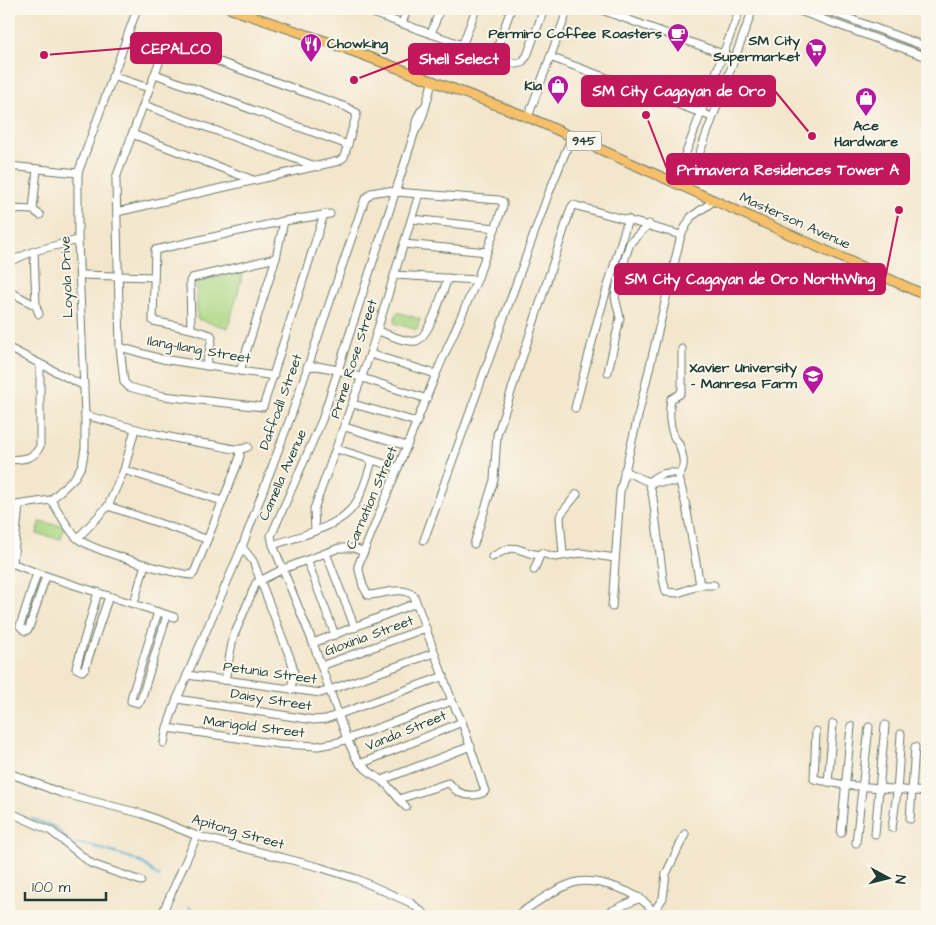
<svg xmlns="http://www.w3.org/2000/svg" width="936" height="925" font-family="'Architects Daughter',sans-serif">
<rect width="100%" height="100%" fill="#fbf7ec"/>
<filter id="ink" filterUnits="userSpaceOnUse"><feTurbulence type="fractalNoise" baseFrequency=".02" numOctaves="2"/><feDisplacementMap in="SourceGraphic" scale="10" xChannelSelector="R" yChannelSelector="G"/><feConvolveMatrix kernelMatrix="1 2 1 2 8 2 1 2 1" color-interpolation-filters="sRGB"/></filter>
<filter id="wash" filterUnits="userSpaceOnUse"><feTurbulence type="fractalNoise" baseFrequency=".0096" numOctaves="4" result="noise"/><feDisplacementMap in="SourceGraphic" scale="20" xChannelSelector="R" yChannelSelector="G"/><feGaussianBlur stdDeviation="1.12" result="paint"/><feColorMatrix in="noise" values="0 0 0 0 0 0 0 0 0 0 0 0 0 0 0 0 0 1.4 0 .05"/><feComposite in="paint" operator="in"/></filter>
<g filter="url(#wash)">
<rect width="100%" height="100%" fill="#f3e6cc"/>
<g fill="#abd784" stroke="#658a5c">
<polygon points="244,270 228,328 197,319 197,283"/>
<polygon points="397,312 420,319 417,330 394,323"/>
<polygon points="39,522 64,526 61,539 37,534"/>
</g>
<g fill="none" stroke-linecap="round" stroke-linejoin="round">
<g stroke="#5eb1da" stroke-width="2">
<polyline points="32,819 55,827 71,843 89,845 131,858 144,864 159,877"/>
<polyline points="189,906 195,916"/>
</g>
</g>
</g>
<g filter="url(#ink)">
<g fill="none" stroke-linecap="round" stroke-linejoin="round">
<g stroke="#697869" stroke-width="9">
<g id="minor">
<polyline points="361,9 516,64 521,63 527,56 544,9"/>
<polyline points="599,9 734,58"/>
<polyline points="794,9 927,57"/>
<polyline points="823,9 927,47"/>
<polyline points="402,24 407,9"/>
<polyline points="431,34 440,9"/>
<polyline points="462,46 476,9"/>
<polyline points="494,57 511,9"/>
<polyline points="550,57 712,117"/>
<polyline points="155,74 348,145"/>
<polyline points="112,76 149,88"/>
<polyline points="144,105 318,167"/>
<polyline points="528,117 568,9"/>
<path d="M415 131C424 120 428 95 433 80"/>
<polyline points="132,134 253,180"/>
<polyline points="9,166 78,173"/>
<polyline points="37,169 33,210 40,215"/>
<polyline points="675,182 740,9"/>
<polyline points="687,187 753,9"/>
<polyline points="9,209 33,210"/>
<polyline points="117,212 339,161 344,157 357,113 346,107 169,44 166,44 116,178 116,182 120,347 124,382 129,387 163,396 263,407 324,214"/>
<polyline points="412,219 495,228"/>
<polyline points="404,244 487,252"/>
<polyline points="34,251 36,306 39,314"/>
<polyline points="9,262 34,251 78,240"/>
<polyline points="80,275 154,277"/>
<polyline points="395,275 477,280"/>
<polyline points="9,291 36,306"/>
<polyline points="191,329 190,281 192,278 276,258"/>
<path d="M378 331C388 334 405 343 416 341 429 338 443 291 448 278"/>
<polyline points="120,347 162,359 274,376"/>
<polyline points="9,348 84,386"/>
<polyline points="370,354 436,374"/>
<polyline points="206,366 212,338 211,335 191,329 153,321 155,250 284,221 330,214"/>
<polyline points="307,367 317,366 338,370 427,399"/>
<polyline points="240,371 276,258 284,221"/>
<polyline points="608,372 620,318 615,297 617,284 630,243 649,224"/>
<polyline points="353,404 417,422"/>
<polyline points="575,408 598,319 628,219"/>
<path d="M85 415C128 427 170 439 214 445 227 447 237 452 248 447"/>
<polyline points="345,427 407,446"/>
<polyline points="337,449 398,468"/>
<path d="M9 460C22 459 34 460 40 446V364"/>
<polyline points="124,470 222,501"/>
<polyline points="624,471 649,482 653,498 663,579 666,592 678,593 700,585 714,585"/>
<path d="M679 474C687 466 682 453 679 444 677 440 674 439 673 434 669 423 669 410 671 399L680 394 682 389V349"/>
<path d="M649 482C658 473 668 471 679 474L680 482 686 506 700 585"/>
<polyline points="649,482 680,482"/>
<path d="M51 500C59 512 67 528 77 538 90 550 173 574 192 575L194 573 237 465 240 456 239 451"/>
<polyline points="9,506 51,500 75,477 82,465 85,448 85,415 78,240 78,173 137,9"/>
<polyline points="108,506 206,539"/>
<polyline points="315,530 314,509 370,354 419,194"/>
<polyline points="78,538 108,506 124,470 135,429"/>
<polyline points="424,540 548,195 572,136"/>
<polyline points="474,544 494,480 497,435 571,208 573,205 577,206 681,235"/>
<path d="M273 545C299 536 343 527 357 501 364 489 368 474 372 461"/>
<polyline points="242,547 253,561 292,663 294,673 291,689"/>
<polyline points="326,553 355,628"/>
<polyline points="563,554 560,518 561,514 577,494"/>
<path d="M492 557C521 540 513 552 540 555"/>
<polyline points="307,560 335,635"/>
<polyline points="9,562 37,573 174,617"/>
<polyline points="13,563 19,505"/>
<polyline points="534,570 541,553 555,557 581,553 615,558"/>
<polyline points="37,573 20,626 24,630 26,631 29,628 46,576"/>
<polyline points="98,592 76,668 82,671 85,668 109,596"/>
<polyline points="134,603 145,564"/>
<polyline points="612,607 620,492 681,235 691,217 715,200"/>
<polyline points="158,612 132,695 131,701 138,703 141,700 167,615"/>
<polyline points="313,643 416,603"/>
<polyline points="321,666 426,628"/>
<polyline points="187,675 321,693 434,653"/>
<polyline points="225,680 233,638 256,583 283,569 339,548 354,548 364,552"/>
<polyline points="177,699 314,720 326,719 444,676"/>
<polyline points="167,728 280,744 318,746 339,742 452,701"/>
<polyline points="816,731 814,779 845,785 927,792"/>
<path d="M164 743 167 728 177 699 242 547 291 416 365 199 371 193 382 191 499 200 503 202V206L477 280 436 374 358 566 363 586 368 595C382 595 402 585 414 596L452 701 462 722 485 791C479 797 464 796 457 791 452 788 453 785 448 783L399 799"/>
<polyline points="360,764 462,722"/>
<polyline points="9,773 61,793 143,814 197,836 319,867 357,879 411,903 427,916"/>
<polyline points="382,780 471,746"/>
<polyline points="828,782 833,724"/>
<path d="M406 807 387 785 366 769 356 758 347 739 313 643 273 545 271 536 322 420 415 131C415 121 418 113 425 106"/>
<polyline points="9,812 51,831 92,864 141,881"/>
<polyline points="910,819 915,747"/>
<polyline points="892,828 897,792 901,734"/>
<polyline points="841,833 851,726"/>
<polyline points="875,834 885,725"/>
<polyline points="856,843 869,727"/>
<polyline points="653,913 663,898 666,874 685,834"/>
<polyline points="161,916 197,836"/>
<path d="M516 916C533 905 554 889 573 883 591 877 629 889 643 901 649 905 652 910 654 916"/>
<polyline points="600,916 640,898"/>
</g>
</g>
<g stroke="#697869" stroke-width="11">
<polyline id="major" points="231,9 331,43 528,117 927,296"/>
</g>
<use href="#minor" stroke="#fff" stroke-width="7"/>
<use href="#major" stroke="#f6c06b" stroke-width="9"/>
</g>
</g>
<defs>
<g id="cafe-pin" transform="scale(1.125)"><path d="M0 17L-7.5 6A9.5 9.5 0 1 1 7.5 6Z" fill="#b5179e" stroke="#fbf7ec"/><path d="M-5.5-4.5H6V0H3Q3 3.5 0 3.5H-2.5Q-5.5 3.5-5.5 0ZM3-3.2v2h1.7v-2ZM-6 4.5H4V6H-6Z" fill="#fff"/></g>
<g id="restaurant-pin" transform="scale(1.125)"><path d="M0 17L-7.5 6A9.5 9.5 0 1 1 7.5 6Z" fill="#b5179e" stroke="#fbf7ec"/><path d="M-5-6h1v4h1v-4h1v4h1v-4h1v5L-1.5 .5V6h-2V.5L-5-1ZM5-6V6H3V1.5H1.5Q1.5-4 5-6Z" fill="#fff"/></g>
<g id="supermarket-pin" transform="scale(1.125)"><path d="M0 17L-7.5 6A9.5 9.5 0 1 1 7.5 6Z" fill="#b5179e" stroke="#fbf7ec"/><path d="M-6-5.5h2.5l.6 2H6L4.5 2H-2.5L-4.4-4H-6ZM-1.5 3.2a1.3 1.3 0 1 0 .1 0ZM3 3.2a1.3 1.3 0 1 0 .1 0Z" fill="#fff"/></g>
<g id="shop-pin" transform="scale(1.125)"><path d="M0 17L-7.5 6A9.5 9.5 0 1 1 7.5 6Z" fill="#b5179e" stroke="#fbf7ec"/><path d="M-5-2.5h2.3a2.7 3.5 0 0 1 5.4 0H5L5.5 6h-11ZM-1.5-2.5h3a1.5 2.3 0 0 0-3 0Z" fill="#fff"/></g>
<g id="university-pin" transform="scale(1.125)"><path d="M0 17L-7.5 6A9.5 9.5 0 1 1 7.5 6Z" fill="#b5179e" stroke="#fbf7ec"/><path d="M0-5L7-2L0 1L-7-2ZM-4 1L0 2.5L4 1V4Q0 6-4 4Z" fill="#fff"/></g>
</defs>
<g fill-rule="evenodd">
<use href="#cafe-pin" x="678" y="34"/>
<use href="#restaurant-pin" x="311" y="44"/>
<use href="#supermarket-pin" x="816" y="49"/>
<use href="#shop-pin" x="558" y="86"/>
<use href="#shop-pin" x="866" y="98"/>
<use href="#university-pin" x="813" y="376"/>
</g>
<g text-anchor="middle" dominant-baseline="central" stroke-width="4" stroke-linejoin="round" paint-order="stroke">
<rect fill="#fbf7ec" stroke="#61756b" stroke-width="1" x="566.5" y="131.5" width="35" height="19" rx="4"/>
<g font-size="12" font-weight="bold" fill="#1f3d34">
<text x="584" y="141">945</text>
</g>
<g font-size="14" font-weight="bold" fill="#1f3d34" stroke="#fbf7ec" text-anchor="end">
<text x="662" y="34">Permiro Coffee Roasters</text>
<text x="800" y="41">SM City<tspan x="800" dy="16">Supermarket</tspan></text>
<text x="327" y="44" text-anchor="start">Chowking</text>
<text x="542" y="86">Kia</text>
<text x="866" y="126" text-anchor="middle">Ace<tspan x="866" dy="16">Hardware</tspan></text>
<text x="797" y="368">Xavier University<tspan x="797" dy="16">- Manresa Farm</tspan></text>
</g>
<g font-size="14" fill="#1f3d34" stroke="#fbf7ec">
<text transform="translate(795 221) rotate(24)">Masterson Avenue</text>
<text transform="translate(67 277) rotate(-92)">Loyola Drive</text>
<text transform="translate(199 350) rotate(10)">Ilang-Ilang Street</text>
<text transform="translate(354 359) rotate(-72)">Prime Rose Street</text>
<text transform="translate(281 402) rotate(-70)">Daffodil Street</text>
<text transform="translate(283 475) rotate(-66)">Camella Avenue</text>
<text transform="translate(372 498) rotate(-67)">Carnation Street</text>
<text transform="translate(369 636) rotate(-20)">Gloxinia Street</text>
<text transform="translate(270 673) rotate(8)">Petunia Street</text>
<text transform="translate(271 700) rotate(9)">Daisy Street</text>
<text transform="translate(254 727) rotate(7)">Marigold Street</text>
<text transform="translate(406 731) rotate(-22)">Vanda Street</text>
<text transform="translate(238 832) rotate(16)">Apitong Street</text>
</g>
</g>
<path fill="none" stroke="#c2185b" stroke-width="2" d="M44 55L131 48M354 80L409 59M812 136L775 91M646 115L667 169M899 210L885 279"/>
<g fill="#c2185b" stroke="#fbf7ec" stroke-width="2">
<circle cx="44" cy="55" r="5"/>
<circle cx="354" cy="80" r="5"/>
<circle cx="812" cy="136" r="5"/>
<circle cx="646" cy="115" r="5"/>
<circle cx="899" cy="210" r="5"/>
</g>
<g fill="#c2185b" stroke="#c2185b" stroke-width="2">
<rect x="131" y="33" width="90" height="30" rx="5"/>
<rect x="409" y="44" width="100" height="30" rx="5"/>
<rect x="582" y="76" width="193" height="30" rx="5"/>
<rect x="667" y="154" width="242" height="30" rx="5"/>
<rect x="615" y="264" width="270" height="30" rx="5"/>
</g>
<g font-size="15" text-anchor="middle" font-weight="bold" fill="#fff">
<text x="176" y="54">CEPALCO</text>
<text x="459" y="64">Shell Select</text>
<text x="679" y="96">SM City Cagayan de Oro</text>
<text x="788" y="175">Primavera Residences Tower A</text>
<text x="750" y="284">SM City Cagayan de Oro NorthWing</text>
</g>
<rect width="936" height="925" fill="none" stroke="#fbf7ec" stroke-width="30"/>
<g transform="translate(888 878) rotate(97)" stroke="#fbf7ec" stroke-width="4" paint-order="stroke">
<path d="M0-4L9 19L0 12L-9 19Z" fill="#1f3d34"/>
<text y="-8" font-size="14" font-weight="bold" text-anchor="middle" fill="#1f3d34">N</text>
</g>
<path d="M25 892v8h81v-8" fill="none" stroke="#1f3d34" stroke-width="2.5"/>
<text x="32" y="892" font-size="15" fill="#1f3d34" stroke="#fbf7ec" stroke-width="4" paint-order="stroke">100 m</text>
</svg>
